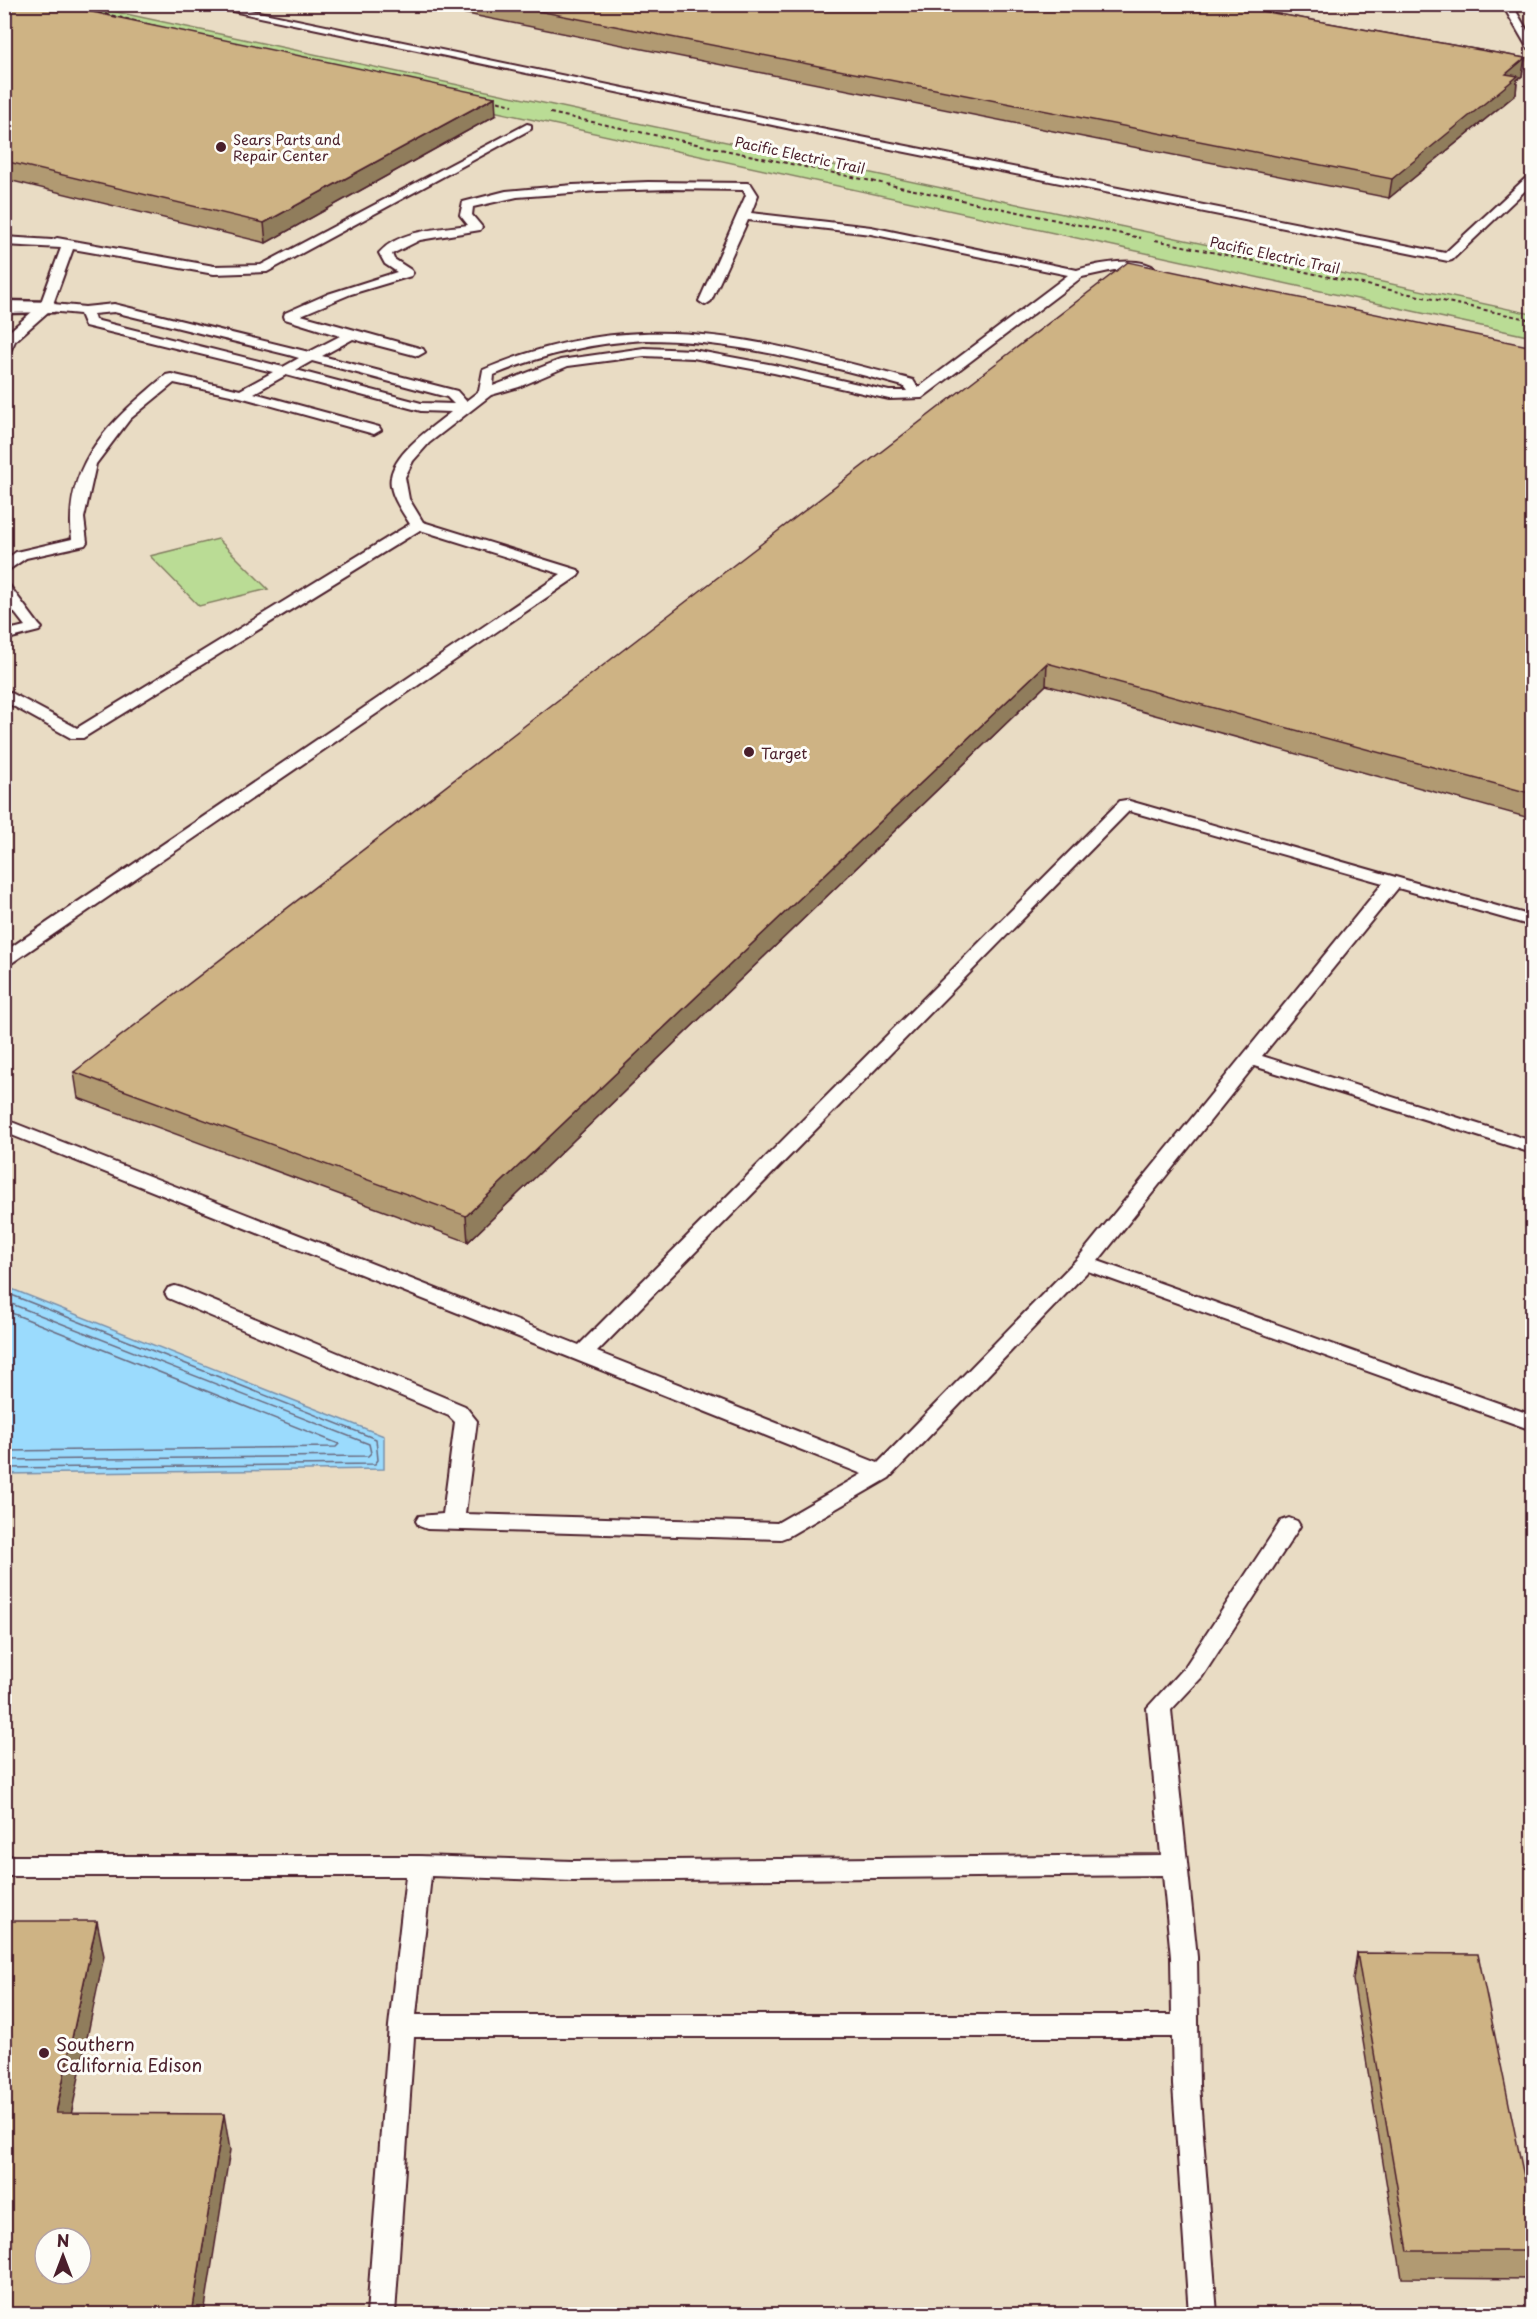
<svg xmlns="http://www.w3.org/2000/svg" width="1537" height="2319" font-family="'Playpen Sans',sans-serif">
<rect width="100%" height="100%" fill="#f4ede0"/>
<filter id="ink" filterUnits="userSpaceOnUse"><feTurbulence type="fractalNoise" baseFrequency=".0167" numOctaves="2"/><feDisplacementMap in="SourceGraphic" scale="12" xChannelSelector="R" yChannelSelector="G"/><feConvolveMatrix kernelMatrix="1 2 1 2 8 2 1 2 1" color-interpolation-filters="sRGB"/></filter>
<g filter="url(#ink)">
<g fill="#e9dcc4" fill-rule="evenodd">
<path d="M5 5 1532 337V2314H5ZM45 2238H81V2274H45Z"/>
<polygon points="84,5 1532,5 1532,314 196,29"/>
</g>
<g fill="#badc95" stroke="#827e60" stroke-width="1.5">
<polygon points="5,5 84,5 1532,314 1532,337"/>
<polygon points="218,539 268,589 199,606 150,556"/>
</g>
<polygon fill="#9bdbfd" stroke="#7b90a9" stroke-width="1.5" points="4,1286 384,1436 384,1469 5,1474"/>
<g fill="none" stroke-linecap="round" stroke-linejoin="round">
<g stroke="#6a6a7f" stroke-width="1.5">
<polyline points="4,1292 376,1439 378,1460 375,1464 4,1468"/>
<polyline points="4,1301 369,1444 371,1453 368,1456 4,1460"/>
<polyline points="4,1310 339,1444 336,1447 4,1451"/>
</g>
<g stroke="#4a1f2b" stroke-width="4">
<g id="service">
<polygon points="199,4 221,4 796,124 1445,253 1528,176 1532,175 1532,184 1452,260 1448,261 796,130"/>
<polygon points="1502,4 1512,4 1532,39 1532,50 1527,47"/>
<path d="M527 124 531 125V129L267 272 214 274 73 249 53 304 85 307 114 304 309 352 340 336 285 319 284 316 285 313 328 294 397 272 385 264 379 253C399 230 439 229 468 225L460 215 463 202 506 191 573 185 648 182 747 183 751 184 758 195 751 213 871 227 1077 270C1096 264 1140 255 1156 269L1150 273 1114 270 1082 277 922 398 889 399 774 373 693 358 644 356 568 366 519 387 491 395 429 443 413 461 405 477 409 499 423 522 578 570 580 573 578 576 10 964 4 965V952L561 574 420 530 83 738H71L4 701V689L77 728 410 524C402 511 388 493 391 477 395 452 432 427 451 412L421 411 286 375 254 393 379 427 381 430 374 434 240 397 174 383 130 419 96 464 84 518 87 542 85 545 26 558 4 573V561L16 552 72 539C63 462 112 420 166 375L171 374 240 390 273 372 85 326 80 314 49 311 15 341 9 354 4 355V336L40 305 61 248 4 245V237L52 240 57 238 214 266 261 265ZM672 189 743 190 746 195 699 301 705 305 711 301 748 220 871 234 1068 275 918 388 913 380C757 339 639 303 483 370L479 391 466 401 457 391 322 356 353 339 418 356 425 352 423 349 301 315 351 294 411 276 413 273 411 270 394 259 392 254 420 240 480 230 482 227 472 215 473 207 517 197 598 191ZM114 312 289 355 299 358 283 367 95 320 93 314ZM645 340C734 340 818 363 903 386L907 391H889L774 365 693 350 644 348 560 360 493 386 494 375C544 354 591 343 645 340ZM312 361 447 397 454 404 421 403 296 370Z"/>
<polygon points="4,584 9,585 39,625 42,628 39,631 4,640 4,631 25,626 4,599"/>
<path d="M1126 800 1532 916V926L1398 888 1262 1056 1532 1141V1153L1254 1066 1098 1261 1532 1415V1430L1088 1271 889 1478 789 1536 781 1539 427 1529 419 1526 416 1521 419 1516 443 1514 455 1422 449 1416 168 1298 165 1293 168 1288 175 1286 182 1288 465 1406 477 1421 465 1514 777 1523 862 1474 4 1132V1119L579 1345 1120 801ZM1129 811 1383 883 1078 1258 878 1463 597 1352Z"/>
<path d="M1289 1518 1297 1521 1300 1526 1297 1531 1202 1677 1171 1710 1197 1957 1199 2085 1217 2314H1189L1173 2085 1172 2037H414L395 2314H367L389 2026 406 1876H4V1856H420L573 1861 1161 1855 1147 1708 1186 1665 1281 1521ZM1163 1875 1171 1957 1172 2015H416L431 1876 573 1881Z"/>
</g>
</g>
<g stroke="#4a1f2b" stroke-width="5">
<polygon id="minor" points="4,301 54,302 57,307 54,312 4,313"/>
</g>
<g stroke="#4a1f2b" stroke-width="2" stroke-dasharray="4 3" stroke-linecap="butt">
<polyline points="64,4 156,26"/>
<polyline points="491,100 513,105"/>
<polyline points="550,113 1141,238"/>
<polyline points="1155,240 1532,320"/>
</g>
<use href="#service" fill="#fdfcf7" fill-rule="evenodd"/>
<use href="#minor" fill="#fdfcf7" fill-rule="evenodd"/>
</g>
<g fill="#b19a72" stroke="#4a1f2b" stroke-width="1.5">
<polygon points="417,4 1222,4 1525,58 1522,76 1517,80 1516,94 1389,198"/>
<polygon points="4,7 496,115 266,243 4,179"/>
<polygon points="1533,347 1533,819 1046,685 468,1242 78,1098 74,1072"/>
<polygon points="1357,1953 1533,2251 1533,2279 1402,2278 1353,1980"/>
</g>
<g fill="#907d5c" stroke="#4a1f2b" stroke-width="1.5">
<polygon points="1525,58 1522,76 1517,80 1516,94 1389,198 1392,179 1506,74"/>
<polygon points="495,97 496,115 266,243 264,223"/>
<polygon points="1047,663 1046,685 468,1242 466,1216"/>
<polygon points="97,1921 104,1956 64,2149 56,2113"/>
<polygon points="224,2114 230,2150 204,2314 192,2314"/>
</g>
<g fill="#ceb384" stroke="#4a1f2b" stroke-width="1.5" fill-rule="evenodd">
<polygon points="10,4 54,4 495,97 264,223 4,161 4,7"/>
<polygon points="503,4 1222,4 1525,58 1506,74 1518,76 1392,179"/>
<polygon points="1128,262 1533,347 1533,794 1047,663 466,1216 74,1072"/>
<path d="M4 1921H97L56 2113 224 2114 192 2314H4ZM45 2238H81V2274H45Z"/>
<polygon points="1357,1953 1478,1954 1533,2220 1533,2251 1408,2251"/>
</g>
</g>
<g fill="#4a1f2b" stroke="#fdfcf7" stroke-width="2">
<circle cx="221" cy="147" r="6"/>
<circle cx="749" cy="752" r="6"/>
<circle cx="44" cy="2053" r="6"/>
</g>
<g text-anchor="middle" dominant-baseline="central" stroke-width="6" stroke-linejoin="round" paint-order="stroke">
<g font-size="14" fill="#4a1f2b" stroke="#fdfcf7" text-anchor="start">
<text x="233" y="139">Sears Parts and<tspan x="233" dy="16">Repair Center</tspan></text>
</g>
<g font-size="14" fill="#4a1f2b" stroke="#fdfcf7">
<text transform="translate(800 155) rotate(12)">Pacific Electric Trail</text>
<text transform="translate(1275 255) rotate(12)">Pacific Electric Trail</text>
</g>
<g font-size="15" fill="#4a1f2b" stroke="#fdfcf7" text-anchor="start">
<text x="761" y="752">Target</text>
</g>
<g font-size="18" fill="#4a1f2b" stroke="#fdfcf7" text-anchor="start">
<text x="56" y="2043">Southern<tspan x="56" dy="21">California Edison</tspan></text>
</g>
</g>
<rect width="1537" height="2319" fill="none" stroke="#fdfcf7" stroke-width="24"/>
<rect x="12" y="12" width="1513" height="2295" fill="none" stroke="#4a1f2b" stroke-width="2" filter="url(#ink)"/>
<g transform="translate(63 2256)"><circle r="28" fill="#fdfcf7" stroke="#b5a4a5" stroke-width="1.5"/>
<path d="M0-4.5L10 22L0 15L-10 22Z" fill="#4a1f2b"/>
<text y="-9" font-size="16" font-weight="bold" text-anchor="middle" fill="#4a1f2b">N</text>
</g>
</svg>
